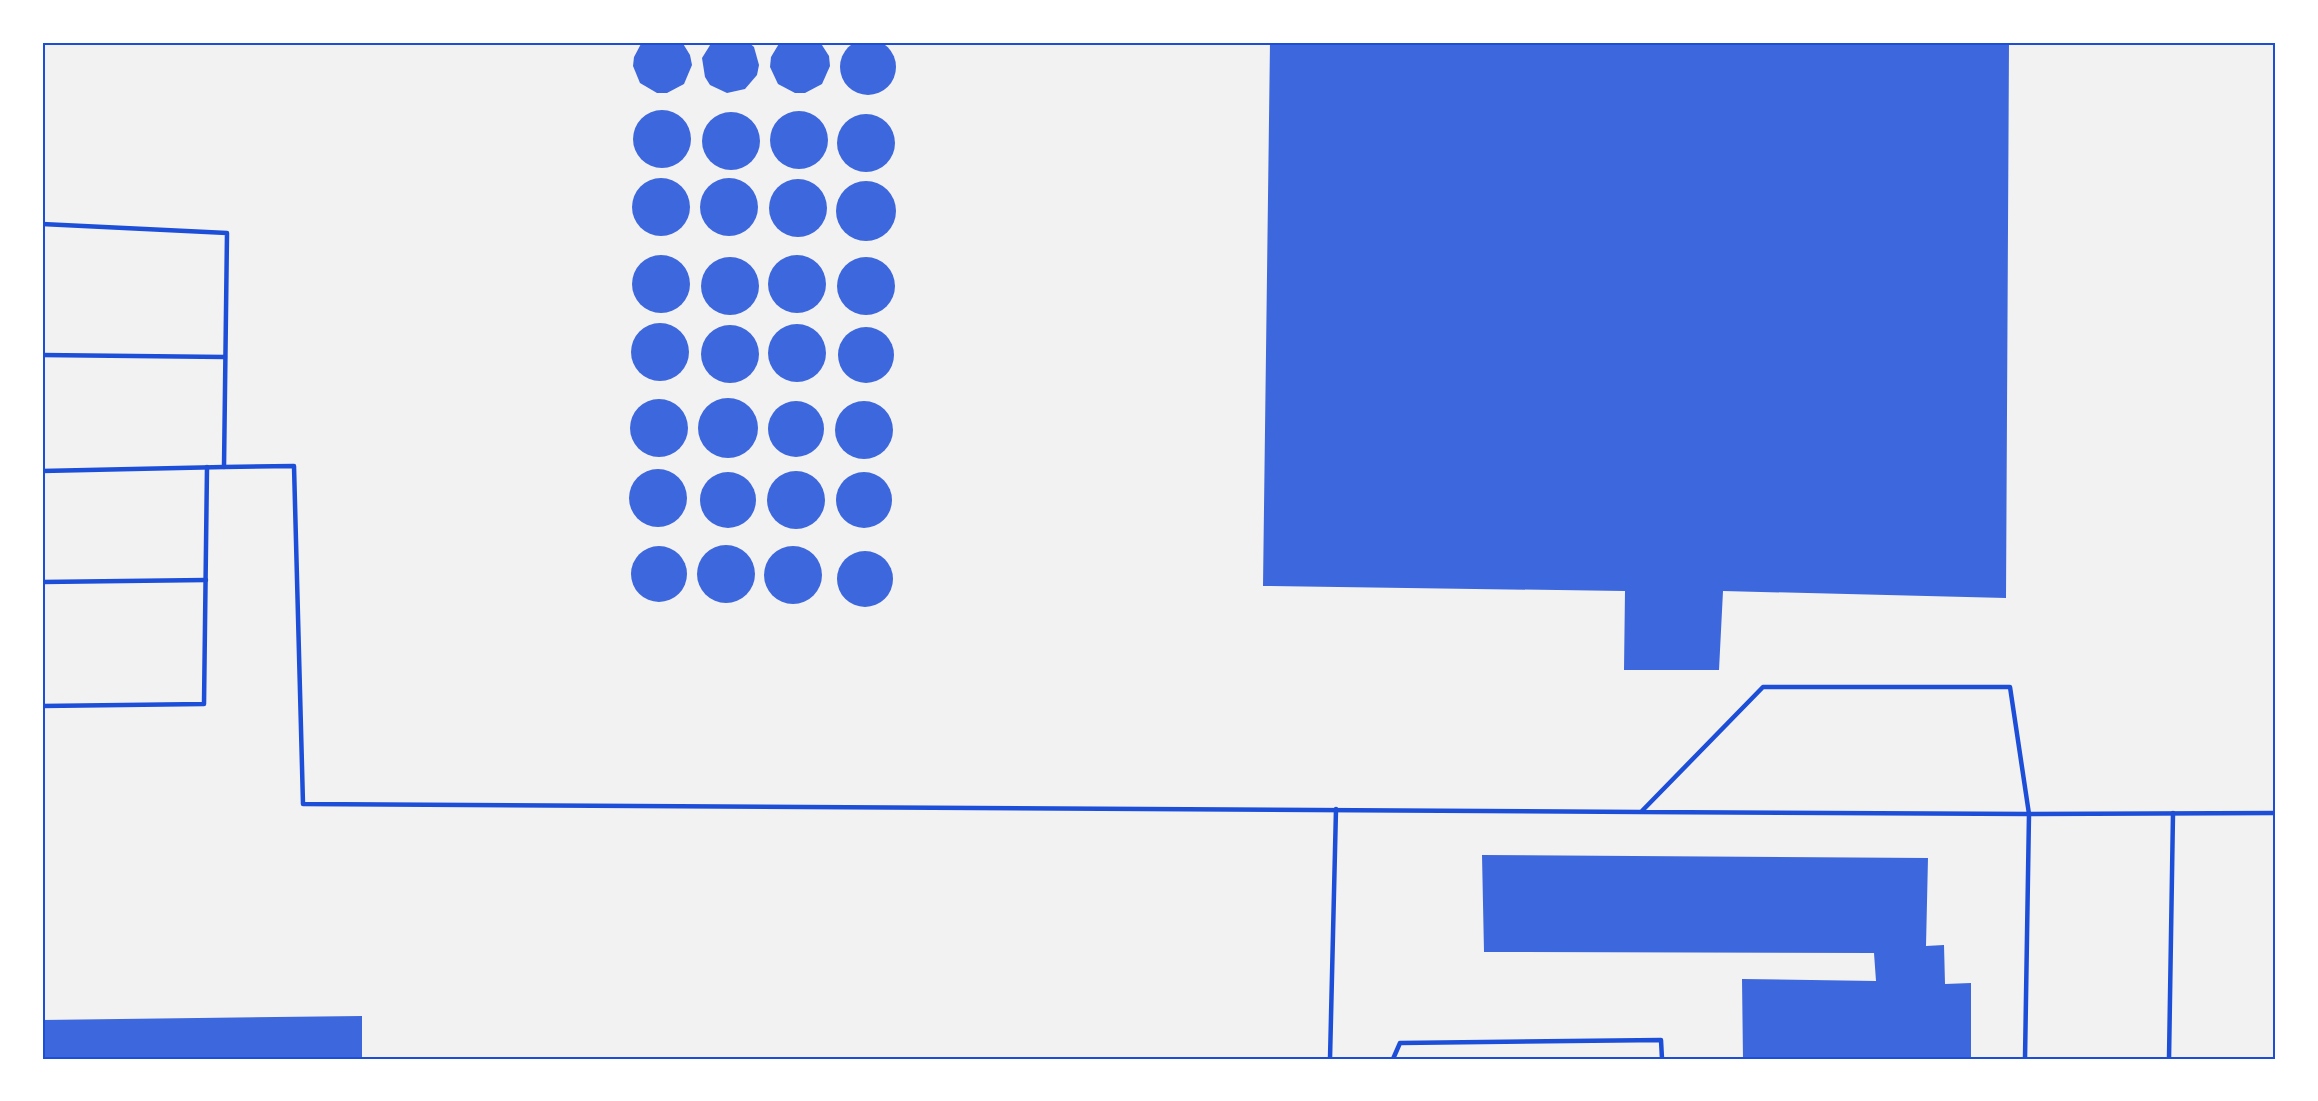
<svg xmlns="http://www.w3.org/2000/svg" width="2318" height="1101" font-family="'Golos Text',sans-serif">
<rect width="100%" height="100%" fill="#f2f2f2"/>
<g fill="#3d67dc">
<circle cx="868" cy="67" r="28"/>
<polygon points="642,42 682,42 690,55 692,65 684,84 667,93 657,93 640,83 633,66 634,57"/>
<polygon points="712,42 748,42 754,47 759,65 757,75 745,89 727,93 710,85 705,77 702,58"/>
<polygon points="780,42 820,42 829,56 830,66 822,84 805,93 795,93 778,84 770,67 771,57"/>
<polygon points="1270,42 2009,42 2006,598 1723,591 1719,670 1624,670 1625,591 1263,586"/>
<circle cx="662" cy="139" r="29"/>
<circle cx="799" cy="140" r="29"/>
<circle cx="731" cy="141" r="29"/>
<circle cx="866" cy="143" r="29"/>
<circle cx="661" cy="207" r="29"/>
<circle cx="729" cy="207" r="29"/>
<circle cx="798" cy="208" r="29"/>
<circle cx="866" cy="211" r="30"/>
<circle cx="661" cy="284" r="29"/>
<circle cx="797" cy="284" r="29"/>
<circle cx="866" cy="286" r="29"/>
<circle cx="730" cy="286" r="29"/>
<circle cx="660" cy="352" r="29"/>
<circle cx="797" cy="353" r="29"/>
<circle cx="730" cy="354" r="29"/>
<circle cx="866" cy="355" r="28"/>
<circle cx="728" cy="428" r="30"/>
<circle cx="659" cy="428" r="29"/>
<circle cx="796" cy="429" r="28"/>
<circle cx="864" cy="430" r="29"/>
<circle cx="658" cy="498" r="29"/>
<circle cx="796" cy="500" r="29"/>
<circle cx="728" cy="500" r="28"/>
<circle cx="864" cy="500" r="28"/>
<circle cx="726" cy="574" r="29"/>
<circle cx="659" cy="574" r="28"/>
<circle cx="793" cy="575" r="29"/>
<circle cx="865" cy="579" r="28"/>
<polygon points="1482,855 1928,858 1926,946 1944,945 1945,984 1971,983 1971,1059 1743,1059 1742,979 1876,981 1874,953 1484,952"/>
<polygon points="362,1016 362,1059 42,1059 42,1020"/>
</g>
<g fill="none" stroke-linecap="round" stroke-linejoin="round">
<g stroke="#1d4ed8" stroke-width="4.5">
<polyline points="42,224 227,233 224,467 294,466 303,804 1641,812 1763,687 2010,687 2029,814 1641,812"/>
<polyline points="42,355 225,357"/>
<polyline points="42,471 224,467"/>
<polyline points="42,582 206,580"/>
<polyline points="42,706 204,704 207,467"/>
<polyline points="1330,1059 1336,809"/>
<polyline points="1393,1059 1400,1043 1661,1040 1662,1059"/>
<polyline points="2025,1059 2029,814 2276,813"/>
<polyline points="2169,1059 2173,813"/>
</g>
</g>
<rect width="2318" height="1101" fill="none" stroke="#ffffff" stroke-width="87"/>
<rect x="44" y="44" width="2230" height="1014" fill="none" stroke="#1d4ed8" stroke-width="2"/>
</svg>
